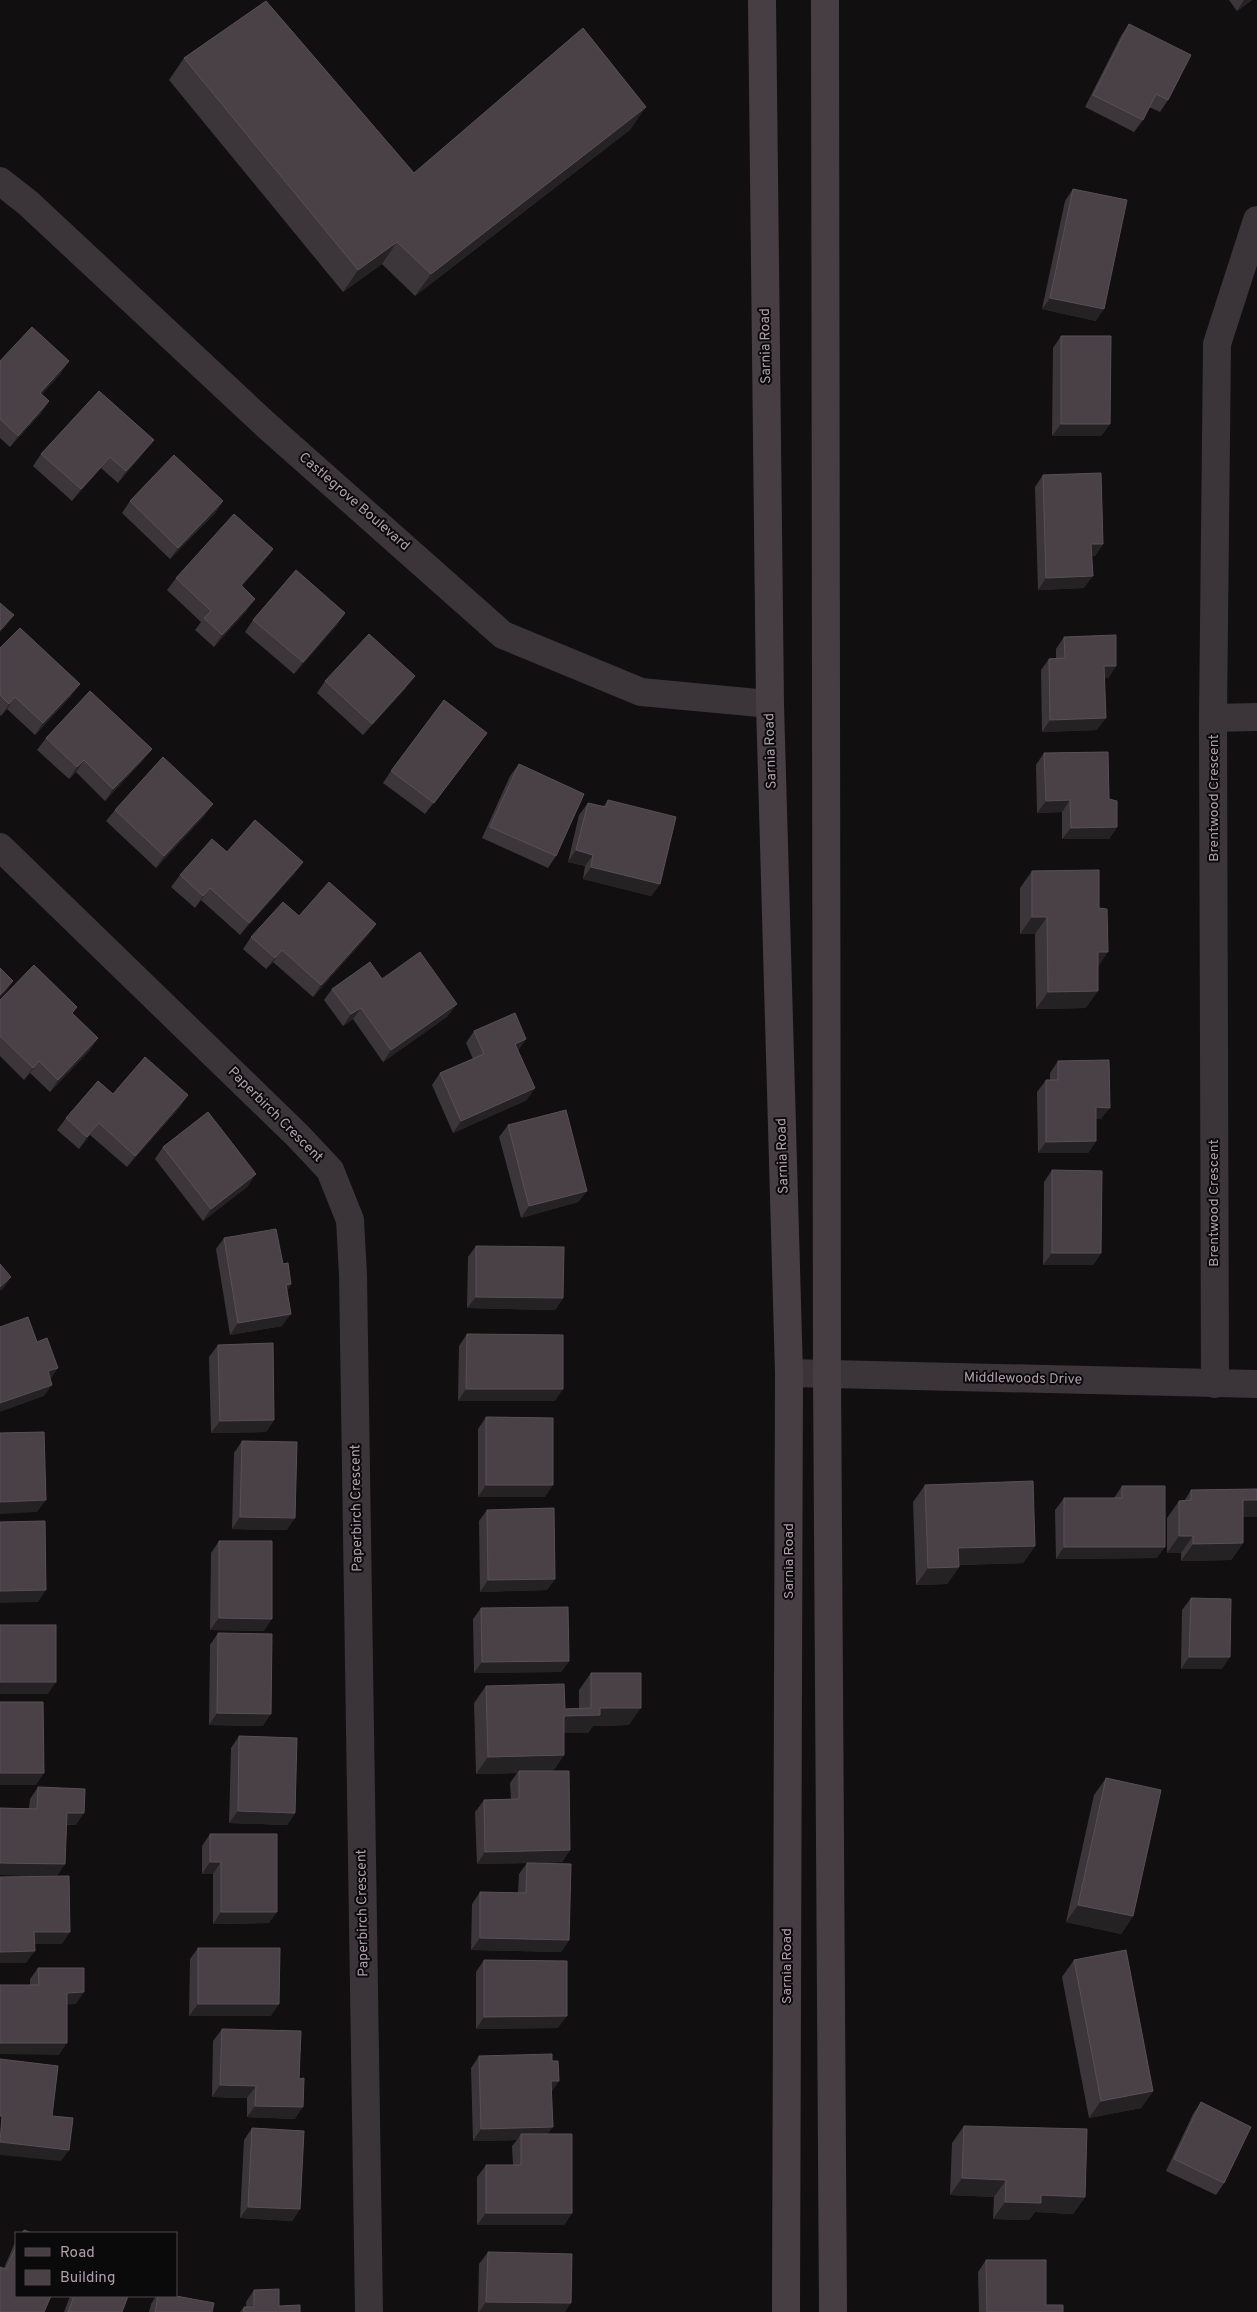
<svg xmlns="http://www.w3.org/2000/svg" width="1257" height="2312" font-family="Overpass,sans-serif">
<rect width="100%" height="100%" fill="#110f10"/>
<g fill="none" stroke-linecap="round" stroke-linejoin="round">
<g stroke="#3b3438" stroke-width="28">
<polyline points="1213,718 1257,717"/>
<polyline points="0,847 298,1136 330,1170 350,1220 353,1275 369,2312"/>
<polyline points="789,1373 1257,1384"/>
<polyline points="1215,1384 1213,718 1217,344 1257,220"/>
</g>
<polyline stroke="#3b3438" stroke-width="28" points="0,181 28,203 266,425 503,635 641,692 770,704"/>
<g stroke="#463e42" stroke-width="28">
<polyline points="762,0 770,704 789,1373 786,2312"/>
<polyline points="825,0 827,1374 833,2312"/>
</g>
</g>
<g fill="#3c363a">
<polygon points="1229,0 1252,0 1237,11"/>
<polygon points="1129,24 1168,100 1160,112 1149,107 1143,120 1134,132 1085,107 1121,36"/>
<polygon points="184,58 414,173 631,129 415,296 382,264 343,292 169,80"/>
<polygon points="1073,189 1096,321 1042,309 1065,201"/>
<polygon points="1061,336 1110,424 1101,436 1052,436 1053,348"/>
<polygon points="0,361 61,373 42,394 49,401 41,413 10,447 0,438"/>
<polygon points="145,451 118,483 101,468 72,501 33,466 41,454"/>
<polygon points="1043,475 1103,544 1095,556 1092,556 1084,588 1038,590 1035,487"/>
<polygon points="130,501 223,501 215,513 170,559 122,513"/>
<polygon points="273,549 264,561 242,586 247,610 214,647 195,630 201,622 167,590 176,578"/>
<polygon points="345,613 337,625 294,674 245,632 253,620"/>
<polygon points="1064,637 1116,666 1108,678 1104,678 1097,730 1042,732 1041,670 1049,659 1056,658 1056,649"/>
<polygon points="0,648 71,696 35,735 7,709 1,716 0,715"/>
<polygon points="325,681 406,688 363,735 317,693"/>
<polygon points="487,733 425,814 383,783 391,771"/>
<polygon points="46,738 152,749 143,760 105,801 76,772 69,779 37,750"/>
<polygon points="1044,753 1109,799 1117,827 1109,839 1062,839 1062,812 1037,813 1036,765"/>
<polygon points="519,764 556,856 548,868 482,838 510,776"/>
<polygon points="608,800 660,884 651,896 583,879 585,866 568,862 579,815 588,803 603,807"/>
<polygon points="115,810 205,815 156,868 106,821"/>
<polygon points="227,852 303,862 294,874 240,935 201,900 195,908 171,887 180,875"/>
<polygon points="1032,871 1098,966 1086,1008 1036,1009 1035,934 1020,934 1020,888"/>
<polygon points="376,924 367,936 313,997 273,962 266,969 243,949 251,937"/>
<polygon points="382,979 448,1016 383,1062 353,1019 343,1026 324,1000 332,989"/>
<polygon points="0,1000 73,1014 90,1050 50,1092 30,1073 24,1080 0,1056"/>
<polygon points="474,1031 526,1039 518,1050 527,1100 453,1133 432,1085 440,1073 473,1059 466,1043"/>
<polygon points="1058,1061 1101,1119 1096,1119 1096,1141 1088,1153 1038,1153 1037,1092 1046,1080 1050,1080 1050,1073"/>
<polygon points="113,1094 180,1107 127,1167 90,1135 79,1149 57,1130 66,1118"/>
<polygon points="508,1125 587,1191 578,1202 521,1218 499,1137"/>
<polygon points="163,1147 248,1186 203,1221 155,1159"/>
<polygon points="1052,1170 1101,1253 1093,1265 1043,1265 1044,1182"/>
<polygon points="224,1238 283,1264 291,1284 287,1291 282,1326 230,1335 216,1249"/>
<polygon points="476,1246 563,1298 555,1310 467,1308 468,1257"/>
<polygon points="467,1334 555,1401 458,1401 459,1346"/>
<polygon points="218,1345 274,1420 266,1432 211,1433 209,1357"/>
<polygon points="486,1417 545,1497 478,1497 478,1429"/>
<polygon points="242,1441 287,1530 232,1529 234,1453"/>
<polygon points="925,1485 1035,1546 1023,1563 959,1565 959,1567 947,1584 916,1585 913,1502"/>
<polygon points="1122,1486 1157,1558 1056,1559 1055,1510 1064,1498 1114,1498"/>
<polygon points="1257,1489 1257,1517 1243,1517 1243,1543 1231,1560 1181,1561 1181,1553 1167,1553 1167,1518 1179,1501 1184,1501 1191,1490"/>
<polygon points="487,1510 555,1579 547,1590 480,1592 479,1521"/>
<polygon points="219,1541 264,1631 210,1630 211,1553"/>
<polygon points="1191,1598 1222,1669 1181,1669 1182,1610"/>
<polygon points="481,1608 569,1661 561,1672 474,1673 473,1619"/>
<polygon points="218,1633 263,1726 209,1725 210,1645"/>
<polygon points="591,1673 629,1725 593,1726 588,1733 564,1733 564,1755 553,1771 570,1850 562,1862 535,1863 569,1940 561,1952 471,1950 472,1904 480,1892 518,1893 519,1874 527,1863 477,1864 475,1812 484,1800 511,1799 510,1783 517,1773 476,1774 474,1703 486,1686 565,1709 579,1708 579,1690"/>
<polygon points="239,1736 295,1813 287,1825 229,1823 231,1748"/>
<polygon points="1106,1778 1133,1916 1121,1934 1066,1922 1094,1795"/>
<polygon points="38,1787 76,1825 66,1825 57,1876 0,1875 0,1808 29,1808 30,1799"/>
<polygon points="210,1834 269,1923 213,1924 213,1874 202,1874 202,1846"/>
<polygon points="198,1948 271,2016 189,2016 190,1959"/>
<polygon points="484,1960 558,2028 476,2029 476,1972"/>
<polygon points="1074,1960 1153,2091 1141,2108 1089,2118 1062,1977"/>
<polygon points="38,1968 76,2004 67,2004 59,2055 30,1985 30,1979"/>
<polygon points="222,2029 295,2119 247,2117 247,2098 212,2097 213,2041"/>
<polygon points="479,2056 551,2092 548,2134 572,2213 564,2225 477,2225 477,2177 486,2165 513,2165 512,2146 517,2140 473,2141 471,2068"/>
<polygon points="1201,2102 1224,2183 1216,2195 1166,2171 1193,2114"/>
<polygon points="964,2126 1085,2197 1073,2214 1035,2212 1029,2220 993,2219 994,2197 950,2195 952,2143"/>
<polygon points="252,2128 300,2209 292,2221 240,2218 244,2140"/>
<polygon points="16,2240 16,2296 4,2268"/>
<polygon points="488,2252 565,2312 478,2312 479,2264"/>
<polygon points="986,2260 1046,2305 1063,2312 979,2312 978,2272"/>
<polygon points="254,2290 279,2306 300,2312 240,2312 244,2307 246,2307 246,2302"/>
<polygon points="70,2296 128,2296 122,2312 64,2312"/>
<polygon points="156,2296 176,2296 212,2312 149,2312 151,2304"/>
</g>
<g fill="#252224">
<polygon points="1244,0 1252,0 1237,11"/>
<polygon points="646,107 631,129 415,296 431,274"/>
<polygon points="397,242 382,264 343,292 358,270"/>
<polygon points="1050,298 1104,309 1096,321 1042,309"/>
<polygon points="69,361 61,373 32,405 40,393"/>
<polygon points="49,401 41,413 10,447 18,436"/>
<polygon points="1061,424 1110,424 1101,436 1052,436"/>
<polygon points="154,440 145,451 118,483 126,471"/>
<polygon points="110,457 101,468 72,501 81,489"/>
<polygon points="223,501 215,513 170,559 178,548"/>
<polygon points="1091,544 1103,544 1095,556 1083,556"/>
<polygon points="273,549 264,561 232,597 241,585"/>
<polygon points="1093,576 1084,588 1038,590 1046,578"/>
<polygon points="255,599 247,610 214,647 222,635"/>
<polygon points="345,613 337,625 294,674 303,662"/>
<polygon points="14,615 5,627 0,633 0,630"/>
<polygon points="1104,666 1116,666 1108,678 1096,678"/>
<polygon points="415,676 406,688 363,735 372,724"/>
<polygon points="80,684 71,696 35,735 43,723"/>
<polygon points="15,697 7,709 1,716 9,704"/>
<polygon points="1106,718 1097,730 1042,732 1050,720"/>
<polygon points="487,733 478,745 425,814 434,803"/>
<polygon points="152,749 143,760 105,801 113,789"/>
<polygon points="84,760 76,772 69,779 77,767"/>
<polygon points="1070,800 1062,812 1037,813 1046,801"/>
<polygon points="213,804 205,815 156,868 164,856"/>
<polygon points="1117,827 1109,839 1062,839 1071,828"/>
<polygon points="576,850 593,855 585,866 568,862"/>
<polygon points="303,862 294,874 240,935 249,923"/>
<polygon points="591,867 660,884 651,896 583,879"/>
<polygon points="210,888 195,908 203,896"/>
<polygon points="1032,917 1047,917 1035,934 1020,934"/>
<polygon points="376,924 367,936 313,997 321,985"/>
<polygon points="282,950 273,962 266,969 275,958"/>
<polygon points="1098,952 1108,952 1096,970"/>
<polygon points="13,981 5,993 0,998 0,995"/>
<polygon points="1098,991 1086,1008 1036,1009 1048,992"/>
<polygon points="457,1004 448,1016 383,1062 391,1050"/>
<polygon points="361,1008 353,1019 343,1026 351,1014"/>
<polygon points="98,1038 90,1050 50,1092 58,1080"/>
<polygon points="526,1039 518,1051 515,1044"/>
<polygon points="39,1061 30,1073 24,1080 33,1068"/>
<polygon points="535,1088 527,1100 453,1133 461,1121"/>
<polygon points="188,1095 180,1107 127,1167 135,1156"/>
<polygon points="1096,1107 1110,1108 1101,1119 1087,1119"/>
<polygon points="99,1123 90,1135 79,1149 87,1137"/>
<polygon points="1096,1141 1088,1153 1038,1153 1046,1142"/>
<polygon points="256,1174 248,1186 203,1221 211,1209"/>
<polygon points="587,1191 578,1202 521,1218 529,1206"/>
<polygon points="1052,1253 1101,1253 1093,1265 1043,1265"/>
<polygon points="11,1277 3,1289 0,1291 0,1287"/>
<polygon points="291,1284 283,1296 286,1285"/>
<polygon points="476,1297 563,1298 555,1310 467,1308"/>
<polygon points="291,1314 282,1326 230,1335 238,1323"/>
<polygon points="58,1368 50,1380 48,1371"/>
<polygon points="52,1385 44,1396 0,1412 0,1403"/>
<polygon points="466,1389 563,1389 555,1401 458,1401"/>
<polygon points="274,1420 266,1432 211,1433 220,1421"/>
<polygon points="486,1485 553,1485 545,1497 478,1497"/>
<polygon points="46,1500 37,1512 0,1514 0,1502"/>
<polygon points="1243,1500 1257,1500 1257,1517 1231,1517"/>
<polygon points="240,1517 295,1518 287,1530 232,1529"/>
<polygon points="1179,1536 1193,1536 1181,1553 1167,1553"/>
<polygon points="1243,1543 1231,1560 1181,1561 1193,1544"/>
<polygon points="1035,1546 1023,1563 946,1565 958,1548"/>
<polygon points="1064,1547 1165,1547 1157,1558 1056,1559"/>
<polygon points="959,1567 947,1584 916,1585 928,1568"/>
<polygon points="555,1579 547,1590 480,1592 488,1580"/>
<polygon points="46,1590 38,1602 0,1603 0,1591"/>
<polygon points="219,1618 272,1619 264,1631 210,1630"/>
<polygon points="1189,1657 1230,1657 1222,1669 1181,1669"/>
<polygon points="569,1661 561,1672 474,1673 482,1662"/>
<polygon points="0,1682 56,1682 48,1694 0,1694"/>
<polygon points="600,1708 641,1708 629,1725 593,1726 588,1733 552,1733 564,1716"/>
<polygon points="217,1713 271,1714 263,1726 209,1725"/>
<polygon points="564,1755 552,1772 519,1771 517,1773 476,1774 488,1757"/>
<polygon points="0,1773 44,1773 36,1785 0,1785"/>
<polygon points="238,1811 295,1813 287,1825 229,1823"/>
<polygon points="67,1813 84,1813 76,1825 58,1824"/>
<polygon points="570,1850 562,1862 477,1864 485,1852"/>
<polygon points="210,1862 221,1862 213,1874 202,1874"/>
<polygon points="0,1863 65,1864 57,1876 0,1875"/>
<polygon points="1078,1905 1133,1916 1121,1934 1066,1922"/>
<polygon points="221,1912 277,1912 269,1923 213,1924"/>
<polygon points="34,1932 70,1932 62,1944 26,1944"/>
<polygon points="480,1938 569,1940 561,1952 471,1950"/>
<polygon points="35,1951 26,1963 0,1963 0,1952"/>
<polygon points="84,1992 76,2004 59,2005 67,1993"/>
<polygon points="198,2004 279,2004 271,2016 189,2016"/>
<polygon points="567,2016 558,2028 476,2029 484,2017"/>
<polygon points="0,2043 67,2043 59,2055 0,2054"/>
<polygon points="551,2081 559,2081 551,2093"/>
<polygon points="220,2085 256,2086 247,2098 212,2097"/>
<polygon points="1153,2091 1141,2108 1089,2118 1101,2101"/>
<polygon points="255,2106 303,2107 295,2119 247,2117"/>
<polygon points="553,2127 544,2139 521,2134 517,2140 473,2141 481,2129"/>
<polygon points="0,2142 69,2150 61,2161 0,2155"/>
<polygon points="962,2178 1006,2180 994,2197 950,2195"/>
<polygon points="1041,2195 1085,2197 1073,2214 1035,2212 1029,2220 993,2219 1005,2202"/>
<polygon points="248,2207 300,2209 292,2221 240,2218"/>
<polygon points="486,2213 572,2213 564,2225 477,2225"/>
<polygon points="486,2302 571,2303 565,2312 479,2312"/>
</g>
<g fill="#494146" stroke="#595056">
<polygon points="266,1 414,173 583,28 646,107 431,274 397,242 358,270 184,58"/>
<polygon points="1129,24 1191,55 1168,100 1156,94 1143,120 1093,95"/>
<polygon points="1073,189 1127,200 1104,309 1050,298"/>
<polygon points="32,327 69,361 40,393 49,401 18,436 0,419 0,361"/>
<polygon points="1061,336 1111,336 1110,424 1061,424"/>
<polygon points="99,391 154,440 126,471 110,457 81,489 41,454"/>
<polygon points="174,455 223,501 178,548 130,501"/>
<polygon points="1101,473 1103,544 1091,544 1093,576 1046,578 1043,475"/>
<polygon points="234,514 273,549 241,585 255,599 222,635 204,618 211,611 176,578"/>
<polygon points="296,570 345,613 303,662 253,620"/>
<polygon points="0,603 14,615 0,630"/>
<polygon points="20,628 80,684 43,723 15,697 9,704 0,695 0,648"/>
<polygon points="369,634 415,676 372,724 325,681"/>
<polygon points="1116,635 1116,666 1104,666 1106,718 1050,720 1049,659 1065,658 1064,637"/>
<polygon points="90,691 152,749 113,789 84,760 77,767 46,738"/>
<polygon points="444,700 487,733 434,803 391,771"/>
<polygon points="1108,752 1109,799 1117,801 1117,827 1071,828 1070,800 1046,801 1044,753"/>
<polygon points="163,757 213,804 164,856 115,810"/>
<polygon points="519,764 584,794 556,856 490,827"/>
<polygon points="608,800 676,817 660,884 591,867 593,855 576,850 588,803 606,807"/>
<polygon points="255,820 303,862 249,923 210,888 203,896 180,875 212,839 227,852"/>
<polygon points="1099,870 1099,908 1107,909 1108,952 1098,952 1098,991 1048,992 1047,917 1032,917 1032,871"/>
<polygon points="329,882 376,924 321,985 282,950 275,958 251,937 283,902 299,916"/>
<polygon points="420,952 457,1004 391,1050 361,1008 351,1014 332,989 370,962 382,979"/>
<polygon points="34,965 77,1007 72,1013 98,1038 58,1080 39,1061 33,1068 0,1036 0,1000"/>
<polygon points="0,968 13,981 0,995"/>
<polygon points="515,1013 526,1039 515,1044 535,1088 461,1121 440,1073 484,1054 474,1031"/>
<polygon points="145,1057 188,1095 135,1156 99,1123 87,1137 66,1118 98,1081 113,1094"/>
<polygon points="1109,1060 1110,1108 1096,1107 1096,1141 1046,1142 1046,1080 1058,1080 1058,1061"/>
<polygon points="566,1110 587,1191 529,1206 508,1125"/>
<polygon points="208,1112 256,1174 211,1209 163,1147"/>
<polygon points="1052,1170 1102,1171 1101,1253 1052,1253"/>
<polygon points="276,1229 283,1264 288,1263 291,1284 286,1285 291,1314 238,1323 224,1238"/>
<polygon points="476,1246 564,1247 563,1298 476,1297"/>
<polygon points="0,1264 11,1277 0,1287"/>
<polygon points="28,1317 37,1342 47,1338 58,1368 48,1371 52,1385 0,1403 0,1327"/>
<polygon points="467,1334 563,1335 563,1389 466,1389"/>
<polygon points="273,1343 274,1420 220,1421 218,1345"/>
<polygon points="486,1417 553,1418 553,1485 486,1485"/>
<polygon points="44,1432 46,1500 0,1502 0,1433"/>
<polygon points="242,1441 297,1442 295,1518 240,1517"/>
<polygon points="1033,1481 1035,1546 958,1548 959,1567 928,1568 925,1485"/>
<polygon points="1122,1486 1165,1486 1165,1547 1064,1547 1064,1498 1122,1498"/>
<polygon points="1257,1489 1257,1500 1243,1500 1243,1543 1193,1544 1193,1536 1179,1536 1179,1501 1191,1500 1191,1490"/>
<polygon points="554,1508 555,1579 488,1580 487,1510"/>
<polygon points="45,1521 46,1590 0,1591 0,1522"/>
<polygon points="219,1541 272,1541 272,1619 219,1618"/>
<polygon points="1191,1598 1231,1599 1230,1657 1189,1657"/>
<polygon points="568,1607 569,1661 482,1662 481,1608"/>
<rect x="0" y="1625" width="56" height="57"/>
<polygon points="218,1633 272,1634 271,1714 217,1713"/>
<polygon points="591,1673 641,1673 641,1708 600,1708 600,1715 564,1716 564,1755 488,1757 486,1686 564,1684 565,1709 591,1708"/>
<polygon points="0,1702 43,1702 44,1773 0,1773"/>
<polygon points="239,1736 297,1738 295,1813 238,1811"/>
<polygon points="519,1771 569,1771 570,1850 485,1852 484,1800 519,1799"/>
<polygon points="1106,1778 1161,1790 1133,1916 1078,1905"/>
<polygon points="38,1787 85,1789 84,1813 67,1813 65,1864 0,1863 0,1808 37,1809"/>
<polygon points="210,1834 277,1834 277,1912 221,1912 221,1862 210,1862"/>
<polygon points="527,1863 571,1864 569,1940 480,1938 480,1892 526,1893"/>
<polygon points="69,1876 70,1932 34,1932 35,1951 0,1952 0,1877"/>
<polygon points="198,1948 280,1948 279,2004 198,2004"/>
<polygon points="1126,1950 1153,2091 1101,2101 1074,1960"/>
<polygon points="484,1960 567,1961 567,2016 484,2017"/>
<polygon points="38,1968 84,1968 84,1992 67,1993 67,2043 0,2043 0,1985 39,1985"/>
<polygon points="222,2029 301,2031 299,2079 304,2078 303,2107 255,2106 256,2086 220,2085"/>
<polygon points="552,2054 552,2061 558,2061 559,2081 551,2081 553,2127 481,2129 479,2056"/>
<polygon points="0,2059 58,2066 52,2116 73,2118 69,2150 0,2142 2,2116 0,2116"/>
<polygon points="1201,2102 1251,2127 1224,2183 1174,2159"/>
<polygon points="964,2126 1087,2129 1085,2197 1041,2195 1041,2203 1005,2202 1006,2180 962,2178"/>
<polygon points="252,2128 304,2131 300,2209 248,2207"/>
<polygon points="521,2134 572,2134 572,2213 486,2213 486,2165 521,2165"/>
<polygon points="24,2230 32,2233 22,2233"/>
<polygon points="16,2247 16,2296 51,2296 44,2312 0,2312 0,2267 6,2269"/>
<polygon points="488,2252 572,2254 571,2303 486,2302"/>
<polygon points="986,2260 1046,2260 1046,2305 1063,2305 1063,2312 987,2312"/>
<polygon points="279,2289 279,2306 300,2305 300,2312 244,2312 244,2307 254,2307 254,2290"/>
<polygon points="74,2296 128,2296 122,2312 68,2312"/>
<polygon points="158,2296 176,2296 214,2303 212,2312 155,2312"/>
</g>
<g text-anchor="middle" dominant-baseline="central" stroke-width="4" stroke-linejoin="round" paint-order="stroke">
<g font-size="14" fill="#b29fac" stroke="#0b0a0b">
<text transform="translate(766 346) rotate(-91)">Sarnia Road</text>
<text transform="translate(354 502) rotate(41)">Castlegrove Boulevard</text>
<text transform="translate(771 751) rotate(-92)">Sarnia Road</text>
<text transform="translate(1214 798) rotate(-90)">Brentwood Crescent</text>
<text transform="translate(275 1115) rotate(45)">Paperbirch Crescent</text>
<text transform="translate(783 1156) rotate(-92)">Sarnia Road</text>
<text transform="translate(1214 1203) rotate(-90)">Brentwood Crescent</text>
<text transform="translate(1023 1379) rotate(1)">Middlewoods Drive</text>
<text transform="translate(357 1508) rotate(-91)">Paperbirch Crescent</text>
<text transform="translate(789 1561) rotate(-90)">Sarnia Road</text>
<text transform="translate(363 1913) rotate(-91)">Paperbirch Crescent</text>
<text transform="translate(787 1966) rotate(-90)">Sarnia Road</text>
</g>
</g>
<rect x="15" y="2232" width="162" height="65" fill="#0b0a0b" stroke="#4e464b"/>
<rect x="25" y="2248" width="25" height="8" fill="#463e42" stroke="#4e464b"/>
<text x="60" y="2257" font-size="15" fill="#b29fac">Road</text>
<rect x="25" y="2270" width="25" height="15" fill="#494146" stroke="#4e464b"/>
<text x="60" y="2282" font-size="15" fill="#b29fac">Building</text>
</svg>
